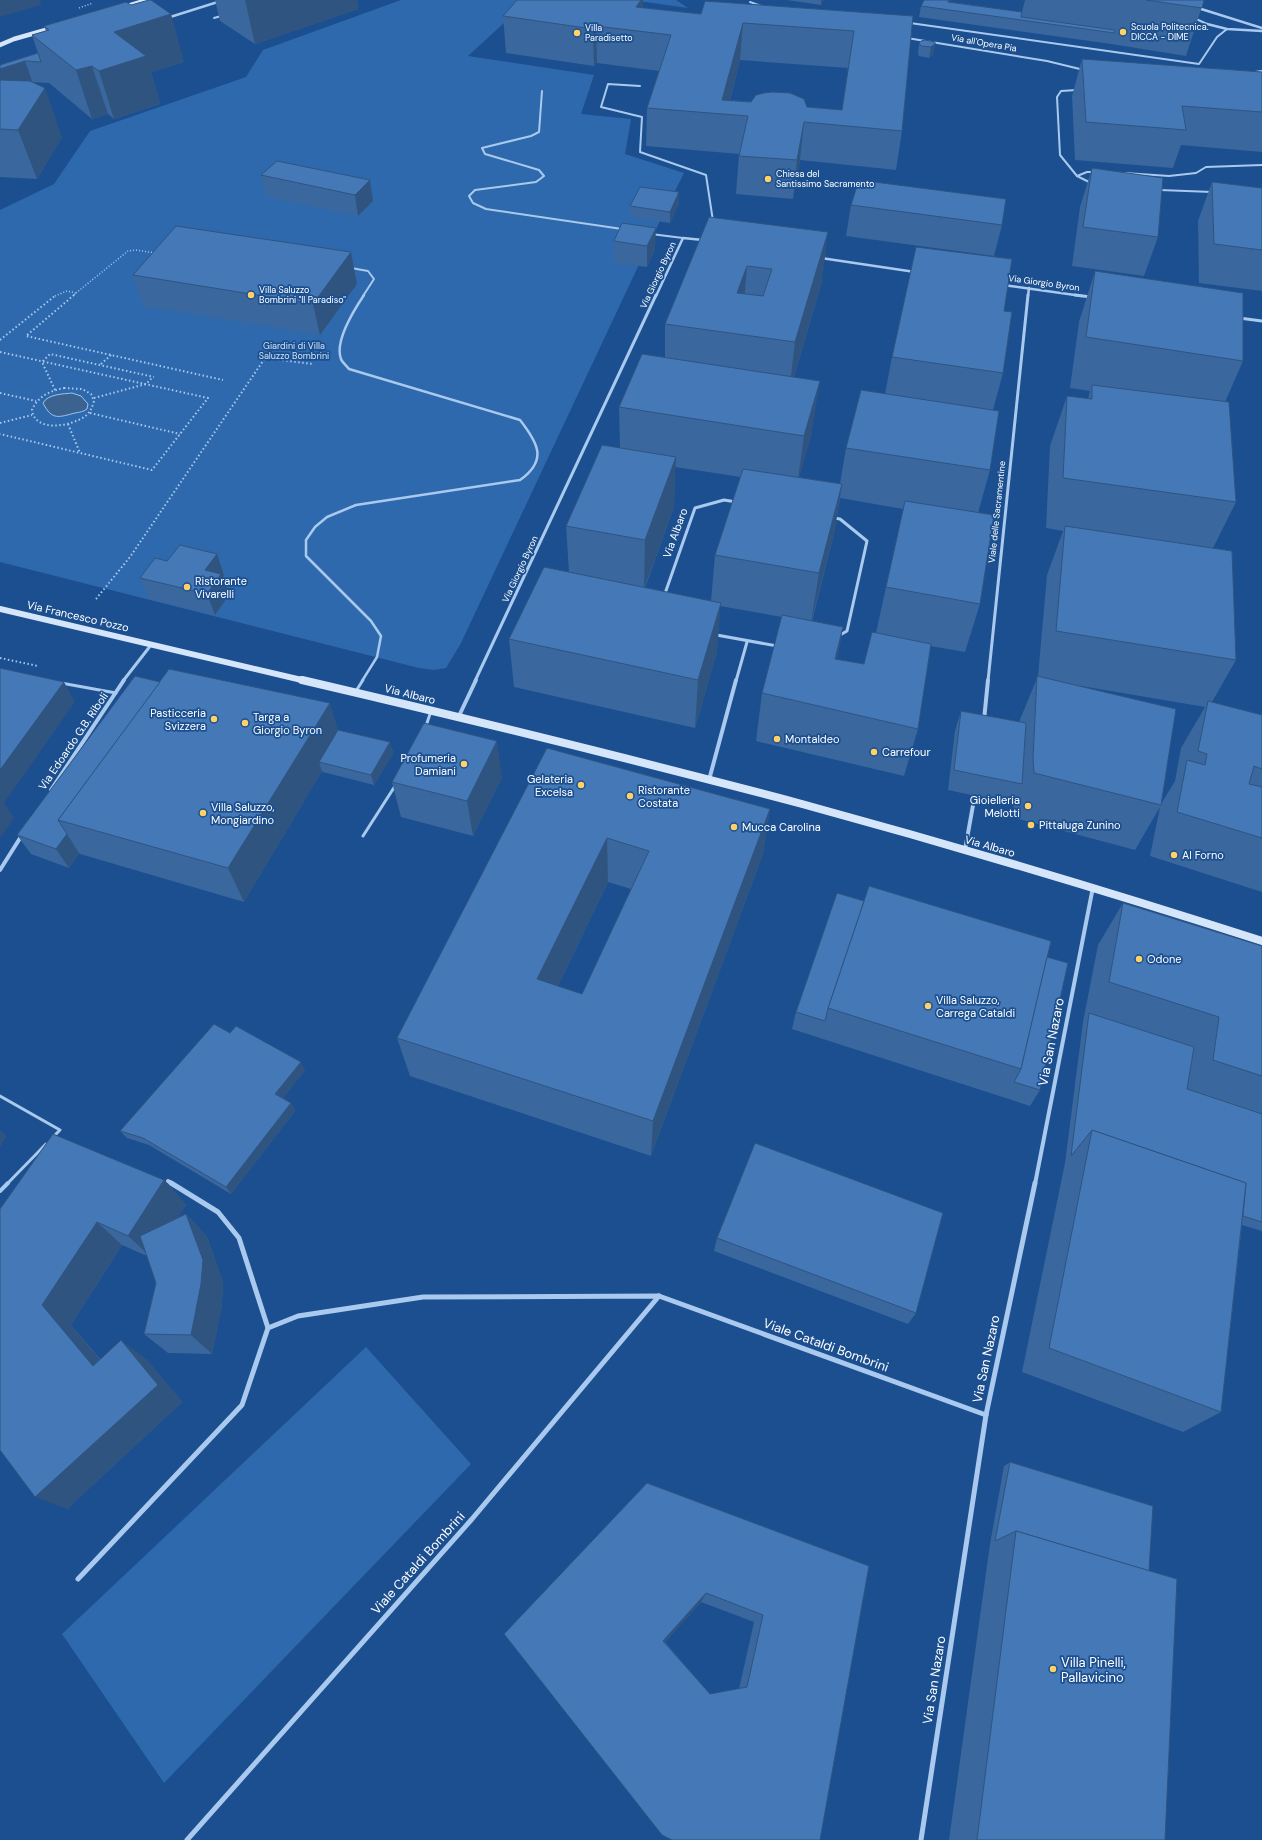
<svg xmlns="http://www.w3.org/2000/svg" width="1262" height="1840" font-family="'DM Sans',sans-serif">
<rect width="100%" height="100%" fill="#1b4f8f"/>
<g fill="#2e69ad">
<polygon points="401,0 529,0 468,56 594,75 581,114 631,119 625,154 684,173 651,239 461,643 446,668 434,670 419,668 0,562 0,210 54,184 90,131 246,77 263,50"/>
<polygon points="631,0 676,0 688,8"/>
<polygon points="366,1347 471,1464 164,1783 62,1634"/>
</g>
<path fill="#3c6290" stroke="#9cc4f0" d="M72 393 81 396 88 404 87 409C83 412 80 412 75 413 59 417 52 421 43 403 48 394 63 394 72 393Z"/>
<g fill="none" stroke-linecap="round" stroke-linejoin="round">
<g stroke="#a9c9ee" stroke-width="1.5" stroke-dasharray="1 2" stroke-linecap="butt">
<polyline points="79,8 93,3"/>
<polyline points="76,293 128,251 136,250 155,253"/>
<polyline points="55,296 67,291 76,293 73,296"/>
</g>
<g stroke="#a9c9ee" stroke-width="2" stroke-dasharray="1.5 2.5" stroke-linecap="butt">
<polyline points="74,295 26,336 223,380"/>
<polyline points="0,340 56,295"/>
<polyline points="0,352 208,398 152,470 0,434"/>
<polyline points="101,364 111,355"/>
<path d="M64 388 82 389 91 394 94 401C92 408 90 413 84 417 71 426 35 433 32 410 38 396 50 391 64 388Z"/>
<polyline points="55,390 42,362 50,354 154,377"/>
<polyline points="0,393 36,401"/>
<polyline points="94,398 146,384 153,377"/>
<polyline points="90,413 180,434"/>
<polyline points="0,423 32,415"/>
<polyline points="68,424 80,453"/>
<polyline points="96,599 130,557 265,358 313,364"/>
<polyline points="0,658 38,666"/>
</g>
<g stroke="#a9c9ee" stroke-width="2">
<polyline points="750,2 761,6"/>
<polyline points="214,18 221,16"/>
<polyline points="1194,18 1207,24"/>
<polyline points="910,23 1199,64 1217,37 1227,29"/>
<polyline points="640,86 608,84 601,107 642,117 640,152 706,175 713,221"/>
<polyline points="1077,90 1061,91 1057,97 1060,155 1077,176 1091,183"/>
<polyline points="542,91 539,132 531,136 482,148 485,154 539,170 544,176 536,182 475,190 469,196 473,203 486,209 622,229"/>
<polyline points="1125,173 1169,176 1196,173 1206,167 1262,165"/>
<polyline points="1077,176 1087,172 1094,172"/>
<polyline points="1160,190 1212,192"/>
<polyline points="651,234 683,238"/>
<polyline points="351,268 368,271 374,279 363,296"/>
</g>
<path stroke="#a9c9ee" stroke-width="2.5" d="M362 681 377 657 381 636 371 621 306 556V540L315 527 327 517 356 505 520 480C548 460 538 443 520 420L349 369C347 366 342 362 341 359 334 341 354 310 364 295"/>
<g stroke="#a9c9ee" stroke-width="3">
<polyline points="61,683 116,693"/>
<polyline points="356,691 363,680"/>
<polyline points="426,726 431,711"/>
<polyline points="363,836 395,786"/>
<polyline points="0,1096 60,1130 53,1137"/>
<polyline points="7,1184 46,1144"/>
</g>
<polyline stroke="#a9c9ee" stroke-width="4" points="0,1191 8,1183"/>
<g stroke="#a9c9ee" stroke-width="2">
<polyline points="907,38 1047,61 1084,70"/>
<polyline points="1255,72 1262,71"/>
</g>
<g stroke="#a9c9ee" stroke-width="2.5">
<polyline points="1198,8 1262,28"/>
<polyline points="167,18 224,0"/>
<polyline points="1207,24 1227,29 1262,31"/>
<polyline points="821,258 915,272"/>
<polyline points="1003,285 1082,296"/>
<polyline points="656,296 683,238 703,240"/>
<polyline points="1028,296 1029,288"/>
</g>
<g stroke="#a9c9ee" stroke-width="3">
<polyline points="1075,295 1091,297"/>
<polyline points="1239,318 1262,321"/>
<polygon points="724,500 840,519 867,541 847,631 810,652 678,628 662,602 695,508"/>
<polyline points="123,681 151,645"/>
<polyline points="475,681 656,295"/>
<polyline points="736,681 747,642"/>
<polyline points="988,681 1028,295"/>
</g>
<g stroke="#a9c9ee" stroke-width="4">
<polyline points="458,718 476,680"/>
<polyline points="984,720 988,680"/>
<polyline points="709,780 736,680"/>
<polyline points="51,790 124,680"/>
<polyline points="965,850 975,794"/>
<polyline points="0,870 22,835"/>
<polyline points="168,1181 173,1184"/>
<polyline points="1035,1184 1093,887"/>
</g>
<g stroke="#a9c9ee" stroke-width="5">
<polyline points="171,1183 218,1212 239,1238 268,1328"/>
<polyline points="78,1579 242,1405 268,1328 298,1316 423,1297 659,1296 986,1415"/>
<polyline points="187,1840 472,1519 659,1296"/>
<polyline points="921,1840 986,1415 1035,1183"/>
</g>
<g stroke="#d6e6fa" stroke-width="4.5">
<polyline points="121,8 147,0"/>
<polyline points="0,45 14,39 56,27"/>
</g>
<polyline stroke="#d6e6fa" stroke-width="6" points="0,609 306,681"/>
<path stroke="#d6e6fa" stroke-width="8" d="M302 680C469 719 636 760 802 804 956 846 1110 892 1262 941"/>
</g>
<g fill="#3a679d" fill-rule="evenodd">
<polygon points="215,0 357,0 358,9 255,44 220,21"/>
<path d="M643 0V8L701 14 913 16 902 131 896 170 800 160 793 199 736 194 739 154 646 146 647 108 659 71 597 63 594 66 506 53 503 16ZM740 60 848 68 842 110 730 100Z"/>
<polygon points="787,0 824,0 821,5"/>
<polygon points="1025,0 1204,0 1186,56 1111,44 1111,43 1111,44 919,17 921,6 951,2 1022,12"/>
<polygon points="44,26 184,62 151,72 160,104 114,119 108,114 92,119 49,83 32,82 62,137 37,179 0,177 0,65 38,53 32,35 46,31"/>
<polygon points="919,43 935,44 933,55 929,58 919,56 918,54"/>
<polygon points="1082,59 1262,72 1262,152 1181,145 1173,168 1075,160 1072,96"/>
<polygon points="1092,168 1158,237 1144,276 1072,266 1080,207"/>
<polygon points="261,175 370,180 373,201 358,216 266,197"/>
<polygon points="1212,182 1262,188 1262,291 1199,283 1198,221"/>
<polygon points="679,203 670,223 630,217 630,206"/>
<polygon points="851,205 1002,225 994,256 846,236"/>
<path d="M709 217 822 282 794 377 812 432 799 477 840 484 846 448 885 394 892 357 1004 311 1003 373 993 410 990 470 978 513 980 604 965 652 930 646 918 729 904 776 756 741 762 693 782 617 720 606 717 652 695 728 514 687 509 639 569 572 566 526 620 448 619 407 665 358V324ZM675 467 741 477 715 555 711 601 645 588 674 507ZM840 498 903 509 876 633 864 664 837 659 843 627 812 621 834 534Z"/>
<polygon points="622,223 655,249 647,267 614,263 614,241"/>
<path d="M1095 271 1243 361 1225 402 1236 502 1213 548 1236 660 1212 702 1262 715V892L1150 856 1160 807 1135 850 1015 818 1013 804 948 790 955 731 961 711 1019 722 1038 676 1047 575 1063 531 1046 528 1050 446 1067 396 1088 399 1090 391 1070 388 1079 322ZM1081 686 1205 707 1181 748 1175 781 1161 804Z"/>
<polygon points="133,275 357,284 320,335 143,306"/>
<polygon points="217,554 224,575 223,577 229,595 215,615 149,599 140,578 167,561"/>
<polygon points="135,676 338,730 390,742 393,753 374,785 323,772 322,771 244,902 80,854 79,853 69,868 31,854 17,835"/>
<path d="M547 748 770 809 763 854 651 1156 410 1076 397 1038ZM608 882 631 889 582 994 558 986Z"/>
<polygon points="502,777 473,836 401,817 392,782"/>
<polygon points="1123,903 1262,946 1262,1231 1242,1225 1221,1412 1183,1432 1022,1372 1065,1163 1083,1022 1098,945"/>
<polygon points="1047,957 1040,1090 1030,1106 792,1029 796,1012"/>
<polygon points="230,1033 305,1070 283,1098 291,1103 295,1111 231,1194 149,1145 127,1138 120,1131"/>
<polygon points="164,1180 186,1205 177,1218 186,1214 207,1237 223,1282 222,1305 212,1354 168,1353 144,1334 156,1283 147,1256 122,1245 71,1325 100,1359 146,1359 182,1402 67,1509 0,1209"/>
<polygon points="717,1238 916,1313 908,1324 714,1251"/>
<polygon points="1010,1462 1149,1571 1165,1840 949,1840 990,1544 1004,1466"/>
<path d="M647 1483 869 1566 662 1835ZM701 1602 754 1622 739 1689 710 1694 665 1642Z"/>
</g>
<g fill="#305480">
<polygon points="0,0 40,0 41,5 0,17"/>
<polygon points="245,0 357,0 358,9 255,44"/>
<polygon points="641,0 643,0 643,32 622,29"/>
<polygon points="821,0 824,0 821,5"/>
<polygon points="949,0 952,0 947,10 948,2"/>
<polygon points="171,14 184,62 151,72 160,104 114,119 99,71 124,63 114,32"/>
<polygon points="743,23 740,60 726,114 722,100"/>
<polygon points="596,26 597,63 594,66 593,29"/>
<polygon points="935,44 933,55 929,58 931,47"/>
<polygon points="25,61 32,81 0,92 0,69"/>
<polygon points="92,66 108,114 92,119 76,70"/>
<polygon points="45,88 62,137 37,179 18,130"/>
<polygon points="804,122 800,160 793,199 797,160"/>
<polygon points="370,180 373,201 358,216 355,195"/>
<polygon points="679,192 679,203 670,223 670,212"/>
<polygon points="656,228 655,249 647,267 647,246"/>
<polygon points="828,232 822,282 789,393 795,342"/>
<polygon points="351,252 357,284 320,335 313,304"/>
<polygon points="747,266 743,316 737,293"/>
<polygon points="820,381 812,432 797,486 804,436"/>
<polygon points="676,457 674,507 644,589 645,540"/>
<polygon points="842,484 834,534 811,622 819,573"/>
<polygon points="217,554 224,575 223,577 229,595 215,615 207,594 205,570"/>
<polygon points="721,603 717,652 695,728 698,680"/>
<polygon points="843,627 834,675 835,659"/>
<polygon points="64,682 75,702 4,803 14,818 0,838 0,770"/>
<polygon points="330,703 341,740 319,762 322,771 244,902 228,868"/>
<polygon points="497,741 502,777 473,836 467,801"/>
<polygon points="390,742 393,753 374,785 371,775"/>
<polygon points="770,809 763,854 651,1156 653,1121"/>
<polygon points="67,834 79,853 69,868 56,849"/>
<polygon points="607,838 608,882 542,1019 537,979"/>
<polygon points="301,1062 305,1070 280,1102 275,1094"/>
<polygon points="291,1103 295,1111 231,1194 226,1187"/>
<polygon points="0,1130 7,1136 0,1147"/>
<polygon points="164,1180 186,1205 152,1258 128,1236"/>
<polygon points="186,1214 207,1237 223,1282 222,1305 212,1354 191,1335"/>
<polygon points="97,1222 122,1245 71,1325 119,1383 93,1366 42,1305"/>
<polygon points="121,1340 146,1359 182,1402 67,1509 35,1497"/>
<polygon points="706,1593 701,1602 661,1646 663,1641"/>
</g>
<g fill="#4478b7" stroke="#305480" fill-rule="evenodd">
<polygon points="149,0 151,0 171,14 114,32 146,56 99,71 92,66 76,70 32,35 49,30 44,26 126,2 131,5"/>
<path d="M517 0H641L636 7 701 14 705 1 913 16 902 131 804 122 797 160 739 156 748 116 647 108 671 35 596 26 593 29 503 16ZM743 23 854 31 842 110 807 107 804 99 790 93 773 92 764 93 756 95 751 102 722 100Z"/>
<polygon points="924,0 949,0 948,2 1022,12 1021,17 1115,30 1114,33 921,6"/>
<polygon points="1146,0 1204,0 1202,8"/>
<polygon points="925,40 935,42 935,44 931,47 921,46 919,43 921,41"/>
<polygon points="38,53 41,62 25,61 0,69 0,65"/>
<polygon points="1082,59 1262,72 1262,112 1182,106 1186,130 1086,122"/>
<polygon points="0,80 30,81 45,88 18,130 0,129"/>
<polygon points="277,161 370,180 355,195 261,175"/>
<polygon points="1092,168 1163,178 1158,237 1083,227"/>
<polygon points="859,180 1006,199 1002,225 851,205"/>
<polygon points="1212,182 1262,188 1262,250 1214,244"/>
<polygon points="640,187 679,192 670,212 630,206"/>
<path d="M709 217 828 232 795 342 665 324ZM747 266 772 269 763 296 737 293Z"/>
<polygon points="622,223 656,228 647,246 614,241"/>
<polygon points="176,226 351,252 313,304 133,275"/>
<polygon points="916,247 1012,259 1004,311 1012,312 1003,373 892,357"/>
<polygon points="1095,271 1243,293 1243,361 1086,337"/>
<polygon points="642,354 820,381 804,436 619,407"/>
<polygon points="1092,385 1229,402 1236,502 1063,478 1067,396 1092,399"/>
<polygon points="861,390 999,411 990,470 846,448"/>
<polygon points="602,445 676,457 645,540 566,526"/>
<polygon points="743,469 842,484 819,573 715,555"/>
<polygon points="905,501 994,515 980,604 886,587"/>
<polygon points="1065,526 1232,551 1236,660 1056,631"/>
<polygon points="180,545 217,554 205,570 221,574 207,594 140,578 155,558 167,561"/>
<polygon points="544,567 721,603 698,680 509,639"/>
<polygon points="782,615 843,627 835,659 864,664 872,632 931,644 918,729 762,693"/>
<polygon points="0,668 64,682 0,770"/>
<polygon points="169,669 330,703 228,868 58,820"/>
<polygon points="135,676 160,682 58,820 67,834 56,849 17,835"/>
<polygon points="1037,676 1176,709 1161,805 1034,773 1033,758"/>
<polygon points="1208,701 1262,715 1262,769 1254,766 1249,784 1262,787 1262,838 1177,812 1187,760 1205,765 1207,754 1198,751"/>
<polygon points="961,711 1026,723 1022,784 954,770"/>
<polygon points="424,723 497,741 467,801 392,782"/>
<polygon points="338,730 390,742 371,775 319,762"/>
<path d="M547 748 770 809 653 1121 397 1038ZM607 838 649 851 582 994 537 979Z"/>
<polygon points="869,886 1051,941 1021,1069 828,1008"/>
<polygon points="837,893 864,901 828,1008 825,1021 796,1012"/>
<polygon points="1123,903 1262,946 1262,1076 1213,1060 1219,1017 1109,982"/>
<polygon points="1047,957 1068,963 1040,1090 1014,1082 1021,1069"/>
<polygon points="1089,1013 1194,1047 1187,1089 1262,1114 1262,1222 1243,1216 1246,1183 1092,1130 1071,1156"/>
<polygon points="214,1024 230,1033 236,1026 301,1062 275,1094 291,1103 226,1187 143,1138 120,1131"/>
<polygon points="1092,1130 1246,1183 1221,1412 1049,1348"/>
<polygon points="53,1134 164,1180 128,1236 97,1222 42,1305 93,1366 121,1340 158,1385 35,1497 0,1450 0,1209"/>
<polygon points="755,1143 943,1213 916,1313 717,1238"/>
<polygon points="186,1214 203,1260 201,1284 191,1335 144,1334 156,1283 140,1236"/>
<polygon points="1010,1462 1153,1506 1149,1571 1016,1531 995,1541"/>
<path d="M647 1483 869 1566 820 1840H672L662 1835 504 1634ZM706 1593 763 1615 747 1687 710 1694 663 1641Z"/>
<polygon points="1016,1531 1177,1579 1165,1840 977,1840"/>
</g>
<g fill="#ffd166" stroke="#1b4f8f" stroke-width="1.5">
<circle cx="1123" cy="32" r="4"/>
<circle cx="577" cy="33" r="4"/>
<circle cx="768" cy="179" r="4"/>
<circle cx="251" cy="295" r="4"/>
<circle cx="187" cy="587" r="4"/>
<circle cx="214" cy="719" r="4"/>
<circle cx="245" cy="723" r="4"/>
<circle cx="777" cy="739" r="4"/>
<circle cx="874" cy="752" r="4"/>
<circle cx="464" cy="764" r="4"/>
<circle cx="581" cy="785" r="4"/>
<circle cx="630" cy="796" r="4"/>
<circle cx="1028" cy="806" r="4"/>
<circle cx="203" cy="813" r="4"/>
<circle cx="1031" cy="825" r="4"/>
<circle cx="734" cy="827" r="4"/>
<circle cx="1174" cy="855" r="4"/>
<circle cx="1139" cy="959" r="4"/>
<circle cx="928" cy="1006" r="4"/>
<circle cx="1053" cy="1669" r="4"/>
</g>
<g text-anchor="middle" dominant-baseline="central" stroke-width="3.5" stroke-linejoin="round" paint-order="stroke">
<g font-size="9" fill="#fff" stroke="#1b4f8f" text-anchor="start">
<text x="1131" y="27">Scuola Politecnica.<tspan x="1131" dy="10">DICCA - DIME</tspan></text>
<text x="585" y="28">Villa<tspan x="585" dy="10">Paradisetto</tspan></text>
<text x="776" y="174">Chiesa del<tspan x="776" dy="10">Santissimo Sacramento</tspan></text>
<text x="259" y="290">Villa Saluzzo<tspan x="259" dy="10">Bombrini "Il Paradiso"</tspan></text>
</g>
<g font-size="9" fill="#fff" stroke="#1b4f8f">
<text transform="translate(984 43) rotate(10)">Via all'Opera Pia</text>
<text transform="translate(658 275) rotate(-65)">Via Giorgio Byron</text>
<text transform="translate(1044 283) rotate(8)">Via Giorgio Byron</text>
<text transform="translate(997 512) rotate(-84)">Viale delle Sacramentine</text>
<text transform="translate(520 569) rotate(-65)">Via Giorgio Byron</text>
</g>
<g font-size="9" fill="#cfe3fa" stroke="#1b4f8f">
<text x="294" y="346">Giardini di Villa<tspan x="294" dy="10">Saluzzo Bombrini</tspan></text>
</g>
<g font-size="11" fill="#fff" stroke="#1b4f8f">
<text transform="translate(675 533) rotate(-70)">Via Albaro</text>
<text transform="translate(78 616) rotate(13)">Via Francesco Pozzo</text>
<text transform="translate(410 694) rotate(14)">Via Albaro</text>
<text transform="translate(73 741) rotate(-56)">Via Edoardo G.B. Riboli</text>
<text transform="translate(990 846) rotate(16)">Via Albaro</text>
</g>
<g font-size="11" fill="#fff" stroke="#1b4f8f" text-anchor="start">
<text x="195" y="581">Ristorante<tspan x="195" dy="13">Vivarelli</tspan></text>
<text x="206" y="713" text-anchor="end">Pasticceria<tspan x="206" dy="13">Svizzera</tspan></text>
<text x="253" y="717">Targa a<tspan x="253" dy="13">Giorgio Byron</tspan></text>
<text x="785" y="739">Montaldeo</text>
<text x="882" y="752">Carrefour</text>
<text x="456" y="758" text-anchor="end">Profumeria<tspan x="456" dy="13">Damiani</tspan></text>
<text x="573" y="779" text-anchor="end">Gelateria<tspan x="573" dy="13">Excelsa</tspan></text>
<text x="638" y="790">Ristorante<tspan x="638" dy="13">Costata</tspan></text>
<text x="1020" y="800" text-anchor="end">Gioielleria<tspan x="1020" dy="13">Melotti</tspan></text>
<text x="211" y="807">Villa Saluzzo,<tspan x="211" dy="13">Mongiardino</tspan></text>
<text x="1039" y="825">Pittaluga Zunino</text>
<text x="742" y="827">Mucca Carolina</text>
<text x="1182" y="855">Al Forno</text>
<text x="1147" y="959">Odone</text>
<text x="936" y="1000">Villa Saluzzo,<tspan x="936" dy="13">Carrega Cataldi</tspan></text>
</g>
<g font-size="13" fill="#fff" stroke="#1b4f8f">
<text transform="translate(1051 1042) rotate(-79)">Via San Nazaro</text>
<text transform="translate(826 1345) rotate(20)">Viale Cataldi Bombrini</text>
<text transform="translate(986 1359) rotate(-78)">Via San Nazaro</text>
<text transform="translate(418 1563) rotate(-48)">Viale Cataldi Bombrini</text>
<text transform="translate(934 1680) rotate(-81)">Via San Nazaro</text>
</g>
<g font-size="13" fill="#fff" stroke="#1b4f8f" text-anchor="start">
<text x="1061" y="1662">Villa Pinelli,<tspan x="1061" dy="15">Pallavicino</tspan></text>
</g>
</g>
</svg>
